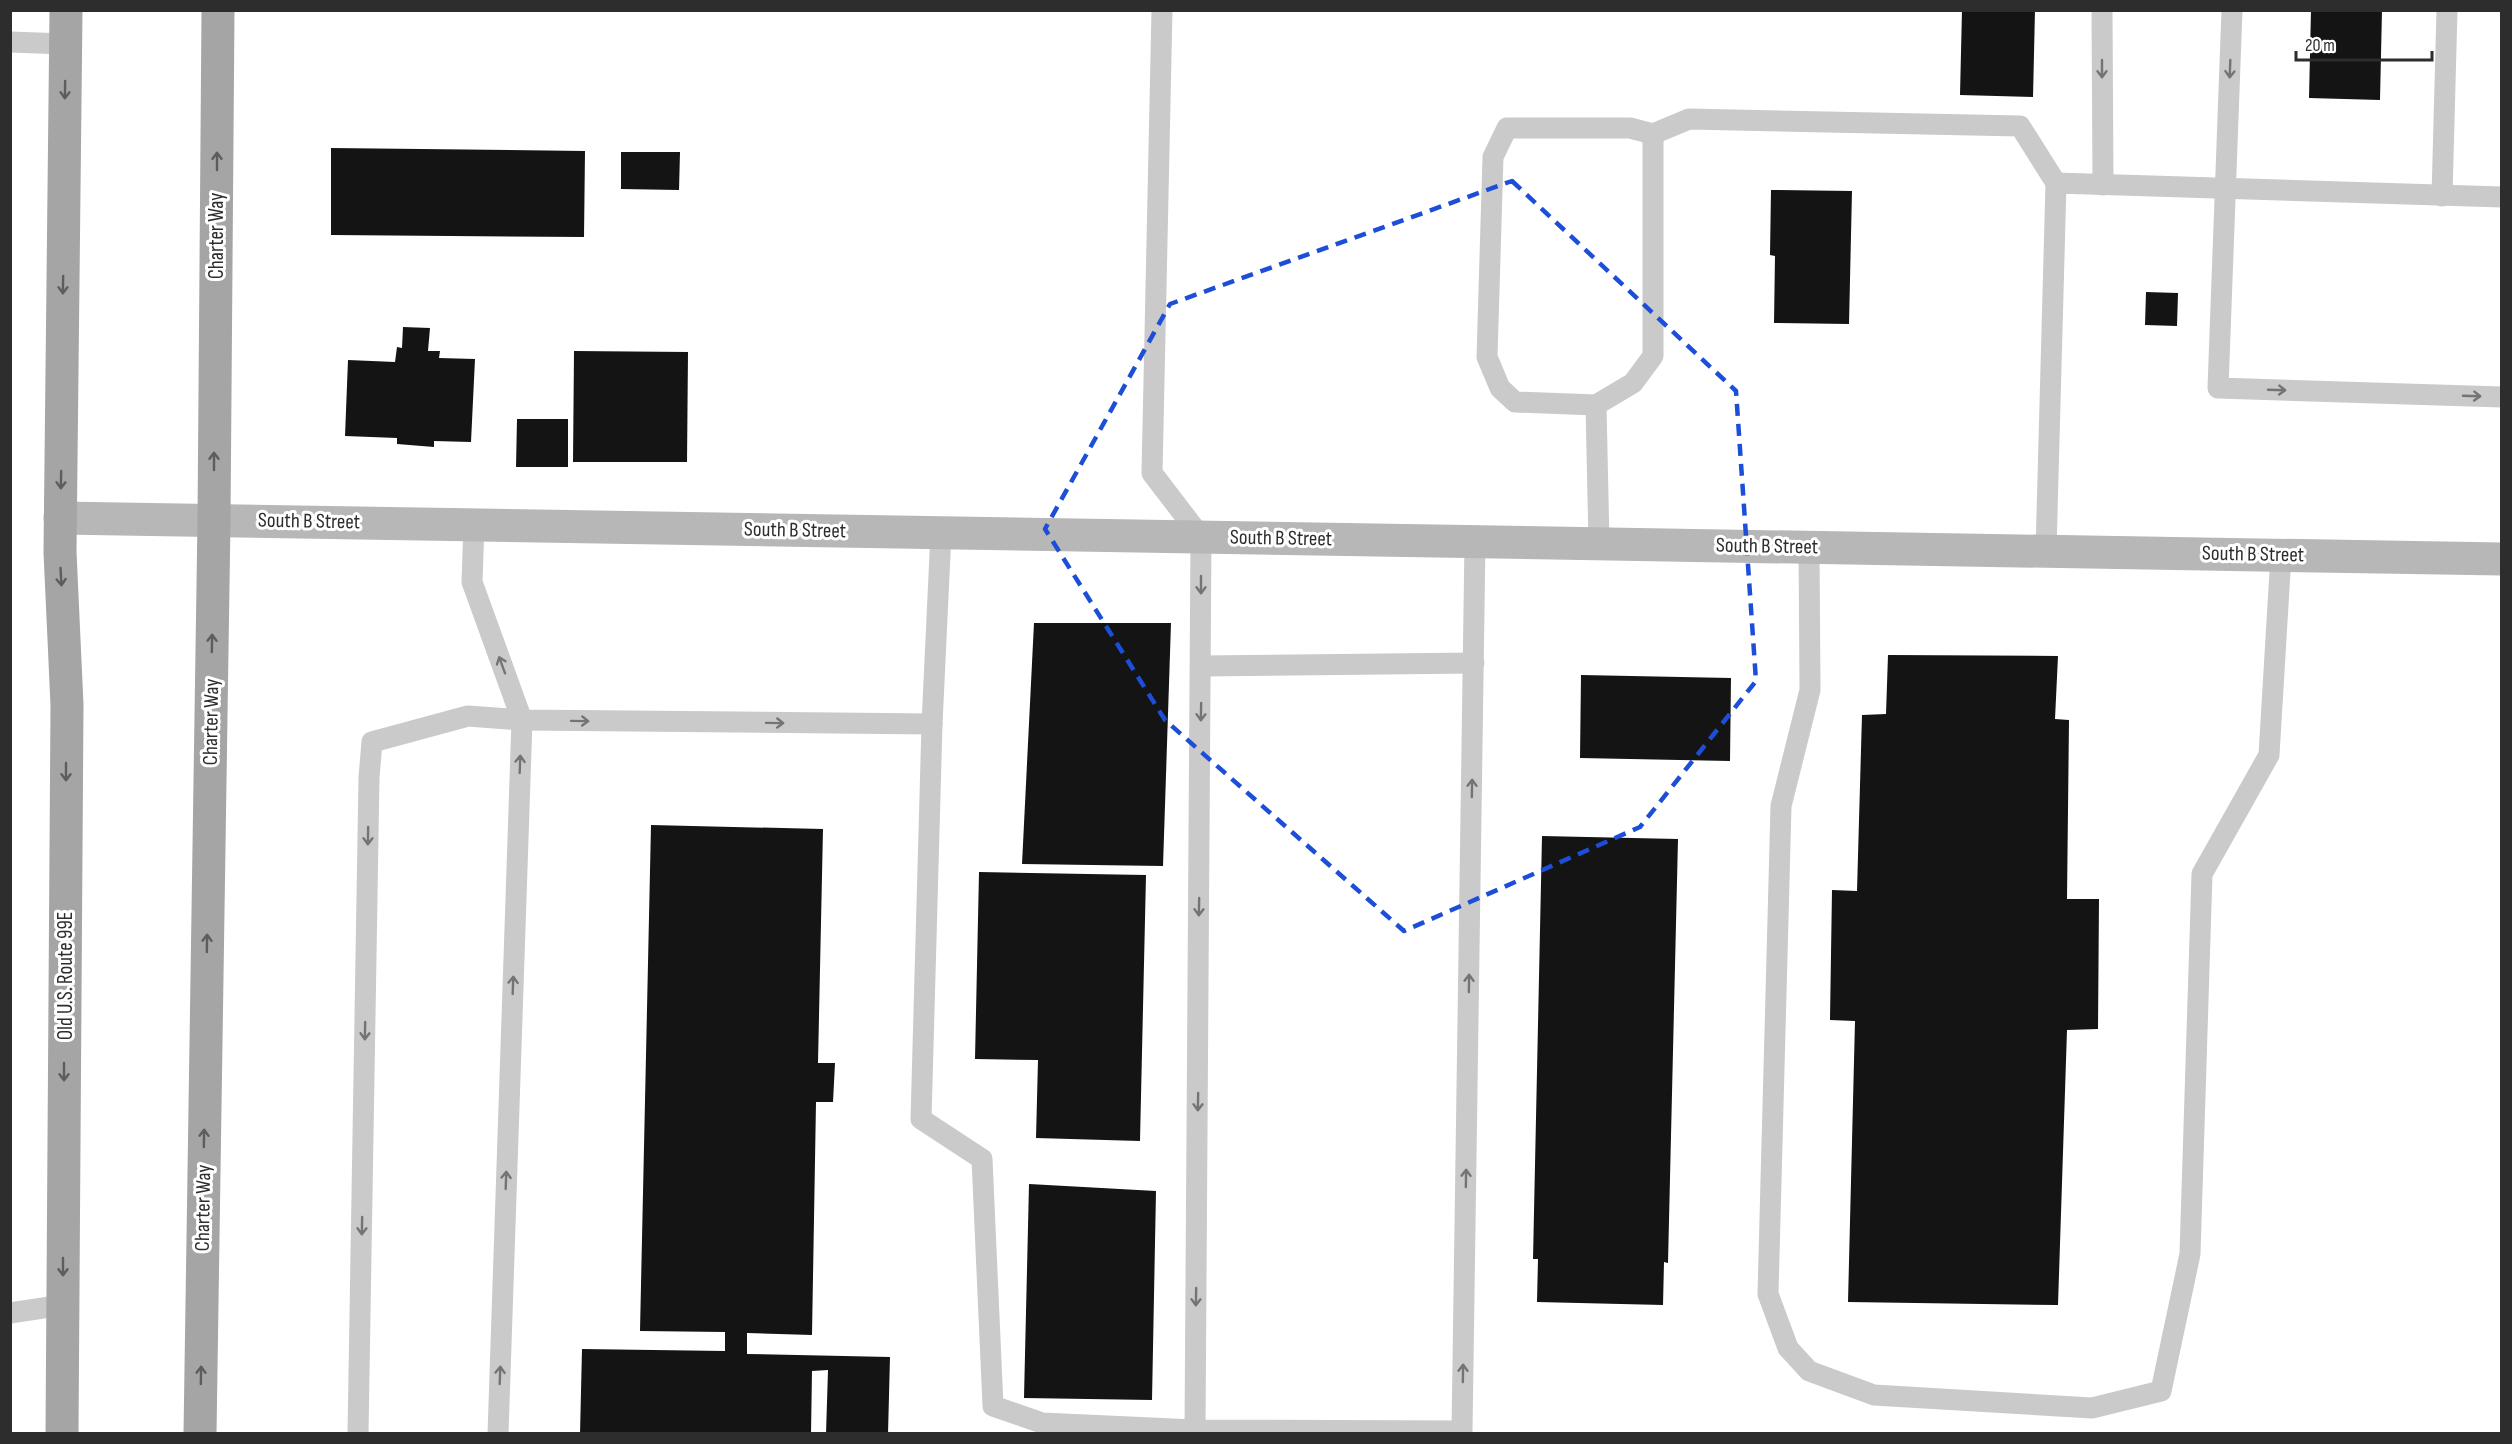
<svg xmlns="http://www.w3.org/2000/svg" width="2512" height="1444" font-family="'Sofia Sans Condensed',sans-serif">
<rect width="100%" height="100%" fill="#fff"/>
<g fill="#141414">
<polygon points="1962,10 2035,10 2033,97 1960,95"/>
<polygon points="2311,10 2382,10 2380,100 2309,98"/>
<polygon points="331,148 585,151 584,237 331,235"/>
<polygon points="621,152 680,152 679,190 621,189"/>
<polygon points="1771,190 1852,191 1849,324 1774,323 1775,256 1770,255"/>
<polygon points="2146,292 2178,293 2177,326 2145,325"/>
<polygon points="403,327 430,328 428,351 440,351 439,358 475,359 471,442 434,441 434,447 397,444 397,438 345,436 348,360 395,362 397,347 402,348"/>
<polygon points="574,351 688,352 687,462 573,462"/>
<polygon points="517,419 568,419 568,467 516,467"/>
<polygon points="1034,623 1171,623 1163,866 1022,864"/>
<polygon points="1888,655 2058,656 2055,719 2069,720 2067,899 2099,899 2098,1029 2067,1030 2058,1305 1848,1302 1855,1021 1830,1020 1832,890 1857,891 1862,715 1886,714"/>
<polygon points="1581,675 1731,678 1730,761 1580,758"/>
<polygon points="651,825 823,829 818,1063 835,1063 833,1102 816,1102 812,1335 747,1333 747,1354 890,1357 888,1434 826,1434 828,1370 812,1371 811,1434 580,1434 582,1349 725,1351 725,1332 640,1331"/>
<polygon points="1542,836 1678,839 1668,1263 1664,1262 1663,1305 1537,1302 1538,1259 1533,1259"/>
<polygon points="979,872 1146,875 1140,1141 1036,1138 1038,1060 975,1059"/>
<polygon points="1029,1184 1156,1191 1152,1400 1024,1398"/>
</g>
<g fill="none" stroke-linecap="round" stroke-linejoin="round">
<g stroke="#cacaca" stroke-width="21">
<polyline points="1162,10 1152,473 1201,537 1195,1430"/>
<polyline points="2102,10 2103,185"/>
<polyline points="2232,10 2218,388 2502,397"/>
<polyline points="10,42 65,44"/>
<polyline points="1653,134 1689,119 2020,126 2056,183"/>
<polyline points="2442,196 2447,10"/>
<polyline points="1596,405 1515,402 1500,388 1487,357 1493,157 1507,128 1630,128 1653,134 1653,356 1633,383 1596,405 1599,543"/>
<polyline points="474,524 472,582 522,720 498,1434"/>
<polyline points="941,533 932,724 921,1119 982,1159 993,1406 1042,1423 1195,1430 1462,1431 1475,541"/>
<polyline points="1809,547 1810,690 1781,806 1768,1294 1788,1348 1809,1371 1874,1395 2092,1408 2161,1391 2190,1254 2202,874 2269,755 2281,555"/>
<polyline points="2046,551 2056,183 2502,197"/>
<polyline points="1202,666 1474,663"/>
<polyline points="10,1313 63,1305"/>
<polyline points="358,1434 369,777 372,742 468,716 522,720 932,724"/>
</g>
<polyline stroke="#b7b7b7" stroke-width="33" points="60,518 2502,559"/>
<g stroke="#a5a5a5" stroke-width="33">
<polyline points="62,1434 67,705 60,552 66,10"/>
<polyline points="200,1434 214,520 218,10"/>
</g>
</g>
<defs><path id="oneway-shaft" d="M-6 0H5M1.5-3L5.5 0L1.5 3" fill="none" stroke-width="1.6" stroke-linecap="round" stroke-linejoin="round" transform="scale(1.5)"/></defs>
<g stroke="#747474">
<use href="#oneway-shaft" transform="translate(2102 69) rotate(90)"/>
<use href="#oneway-shaft" transform="translate(2230 69) rotate(92)"/>
<use href="#oneway-shaft" transform="translate(2277 390) rotate(2)"/>
<use href="#oneway-shaft" transform="translate(2472 396) rotate(2)"/>
<use href="#oneway-shaft" transform="translate(1201 585) rotate(90)"/>
<use href="#oneway-shaft" transform="translate(502 665) rotate(-110)"/>
<use href="#oneway-shaft" transform="translate(1201 712) rotate(91)"/>
<use href="#oneway-shaft" transform="translate(580 721) rotate(1)"/>
<use href="#oneway-shaft" transform="translate(775 723) rotate(1)"/>
<use href="#oneway-shaft" transform="translate(520 764) rotate(-88)"/>
<use href="#oneway-shaft" transform="translate(1472 788) rotate(-89)"/>
<use href="#oneway-shaft" transform="translate(368 836) rotate(91)"/>
<use href="#oneway-shaft" transform="translate(1199 907) rotate(91)"/>
<use href="#oneway-shaft" transform="translate(1469 983) rotate(-89)"/>
<use href="#oneway-shaft" transform="translate(513 985) rotate(-88)"/>
<use href="#oneway-shaft" transform="translate(365 1031) rotate(91)"/>
<use href="#oneway-shaft" transform="translate(1198 1102) rotate(91)"/>
<use href="#oneway-shaft" transform="translate(1466 1178) rotate(-89)"/>
<use href="#oneway-shaft" transform="translate(506 1180) rotate(-88)"/>
<use href="#oneway-shaft" transform="translate(362 1226) rotate(91)"/>
<use href="#oneway-shaft" transform="translate(1196 1297) rotate(91)"/>
<use href="#oneway-shaft" transform="translate(1463 1373) rotate(-89)"/>
<use href="#oneway-shaft" transform="translate(500 1375) rotate(-88)"/>
</g>
<g stroke="#5d5d5d">
<use href="#oneway-shaft" transform="translate(65 90) rotate(91)"/>
<use href="#oneway-shaft" transform="translate(217 161) rotate(-90)"/>
<use href="#oneway-shaft" transform="translate(63 285) rotate(91)"/>
<use href="#oneway-shaft" transform="translate(214 461) rotate(-90)"/>
<use href="#oneway-shaft" transform="translate(61 480) rotate(91)"/>
<use href="#oneway-shaft" transform="translate(61 577) rotate(87)"/>
<use href="#oneway-shaft" transform="translate(212 643) rotate(-89)"/>
<use href="#oneway-shaft" transform="translate(66 772) rotate(90)"/>
<use href="#oneway-shaft" transform="translate(207 943) rotate(-89)"/>
<use href="#oneway-shaft" transform="translate(64 1072) rotate(90)"/>
<use href="#oneway-shaft" transform="translate(204 1138) rotate(-89)"/>
<use href="#oneway-shaft" transform="translate(63 1267) rotate(90)"/>
<use href="#oneway-shaft" transform="translate(201 1375) rotate(-89)"/>
</g>
<path fill="none" stroke="#1d4ed8" stroke-width="4.5" stroke-dasharray="12 8" stroke-linejoin="round" d="M1512 181 1736 391 1756 681 1640 827 1404 931 1165 720 1045 529 1170 304Z"/>
<g text-anchor="middle" dominant-baseline="central" stroke-width="6" stroke-linejoin="round" paint-order="stroke">
<g font-size="21" fill="#2d2d2d" stroke="#fff">
<text transform="translate(216 236) rotate(-90)">Charter Way</text>
<text transform="translate(309 521) rotate(1)">South B Street</text>
<text transform="translate(795 530) rotate(1)">South B Street</text>
<text transform="translate(1281 538) rotate(1)">South B Street</text>
<text transform="translate(1767 546) rotate(1)">South B Street</text>
<text transform="translate(2253 554) rotate(1)">South B Street</text>
<text transform="translate(211 722) rotate(-89)">Charter Way</text>
<text transform="translate(65 976) rotate(-90)">Old U.S. Route 99E</text>
<text transform="translate(203 1208) rotate(-89)">Charter Way</text>
</g>
</g>
<rect width="2512" height="1444" fill="none" stroke="#2d2d2d" stroke-width="24"/>
<path d="M2296 51v9h136v-9" fill="none" stroke="#2d2d2d" stroke-width="3"/>
<text x="2305" y="51" font-size="18" fill="#2d2d2d" stroke="#ffffff" stroke-width="4.5" paint-order="stroke">20 m</text>
</svg>
